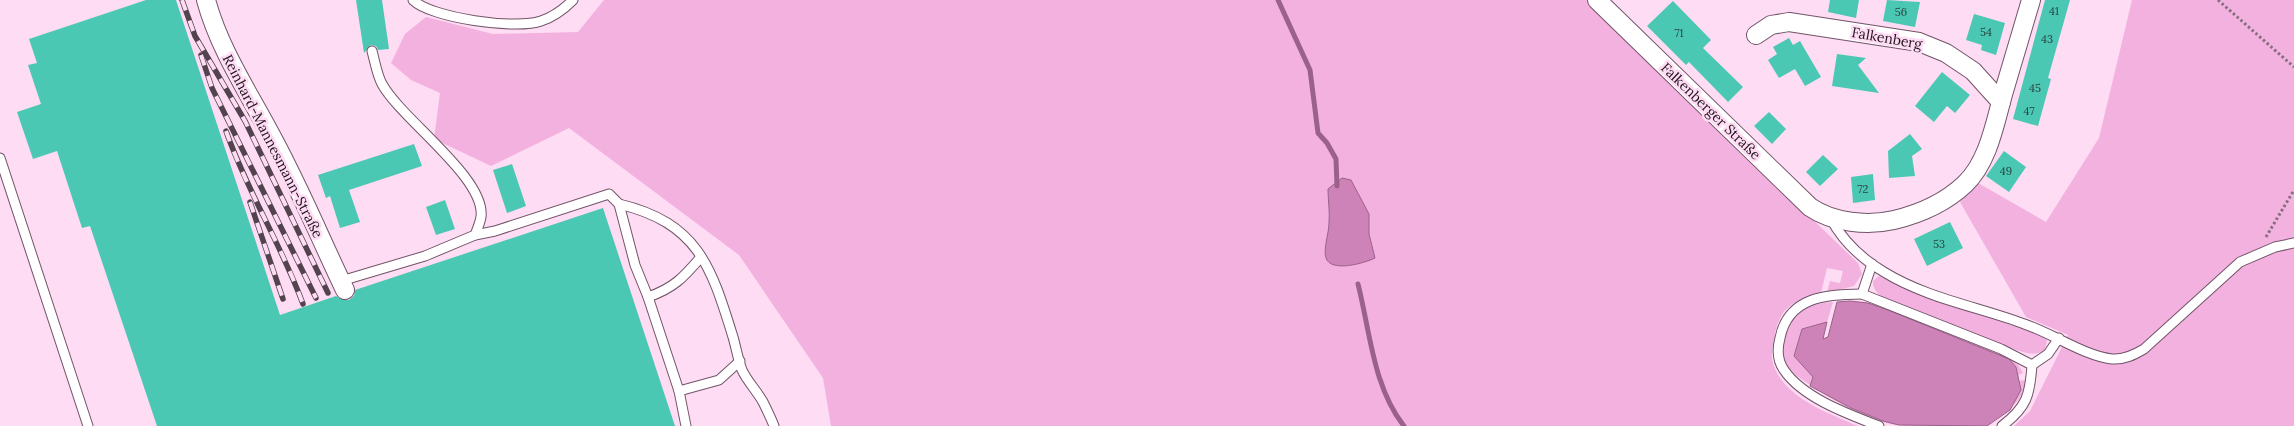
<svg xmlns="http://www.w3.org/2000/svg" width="2294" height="426" font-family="Lora,serif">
<rect width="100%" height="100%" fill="#fedcf3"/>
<g fill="#f3b1df" fill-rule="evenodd">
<path d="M604 0H1587L1668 81 1858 263 1862 274 1854 286 1827 293 1830 281 1840 283 1843 271 1827 268 1821 293C1795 301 1782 304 1775 333 1774 341 1771 351 1772 359 1779 396 1828 413 1858 426H831L823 378 739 255 569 128 491 166 434 139 440 93 411 80 391 63 405 34 426 17 493 34 578 32ZM1351 180 1369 214V234L1375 258 1325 257 1330 222 1328 189Z"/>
<polygon points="2132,0 2294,0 2294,426 2014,426 2030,411 2068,335 2026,317 1960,202 1978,183 2046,222 2099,138"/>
<path d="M1879 276C1932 300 1987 316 2042 336L2047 340 2045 350C2032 359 2017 349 2003 345L2000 353C2011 358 2018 362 2023 373L2018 375 2019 381 2025 380C2027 392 2018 401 2010 409 1988 426 1979 426 1950 426 1935 426 1919 426 1904 426 1869 424 1825 396 1797 376 1792 371 1787 367 1785 360 1779 345 1789 319 1802 310 1811 304 1822 303 1833 302L1827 322 1802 329 1794 356 1813 377 1823 340 1828 336 1837 302 1868 303 1888 310 1891 307V302C1882 297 1872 292 1873 281Z"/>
</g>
<g fill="#ce83b8" stroke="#9a628a">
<path d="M1342 178 1351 180 1369 214V234L1375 258C1365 263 1331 273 1326 258 1323 249 1329 233 1329 223 1330 212 1328 200 1328 189Z"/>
<polygon points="1850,301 1868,303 1888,310 2009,359 2016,367 2021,390 2010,410 1987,426 1899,425 1883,421 1851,408 1810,386 1813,377 1794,356 1802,329 1827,322 1823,339 1828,337 1837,302"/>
</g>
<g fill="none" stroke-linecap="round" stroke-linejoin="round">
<g stroke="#9a628a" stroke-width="5">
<polyline points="1278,0 1310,70 1318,133 1327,143 1336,159 1337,186"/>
<path d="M1358 284C1370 331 1373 387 1404 426"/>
</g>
</g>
<g fill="#4bc8b3">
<polygon points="146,0 176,0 280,315 336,296 344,300 349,300 354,296 355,290 603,208 675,426 157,426 90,226 82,228 57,151 33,159 17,112 41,104 28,65 37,63 29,39"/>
<polygon points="356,0 382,0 389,49 378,50 376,46 371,45 364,53"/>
<polygon points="1830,0 1859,0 1856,18 1828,12"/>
<polygon points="1887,0 1920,2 1915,27 1883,21"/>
<polygon points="2045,0 2070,0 2048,78 2051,79 2038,126 2013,119"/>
<polygon points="1673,1 1711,40 1703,48 1743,87 1728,102 1689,62 1686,65 1647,26"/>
<polygon points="1974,14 2005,23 1996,55 1981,50 1982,45 1966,40"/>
<polygon points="1789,38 1793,45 1800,41 1821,77 1805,86 1795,69 1779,78 1768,60 1777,54 1773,47"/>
<polygon points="1837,54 1866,58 1858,65 1879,93 1832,86"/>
<polygon points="1942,72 1970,95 1955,113 1947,106 1934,122 1915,106"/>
<polygon points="1769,112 1786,129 1772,144 1754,126"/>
<polygon points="1910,134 1922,149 1912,156 1915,176 1889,178 1888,151"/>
<polygon points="414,144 422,166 349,190 360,222 340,228 330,196 326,198 318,175"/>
<polygon points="2004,151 2026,167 2009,192 1986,176"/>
<polygon points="1823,155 1838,169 1820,186 1806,172"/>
<polygon points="512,164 526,206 507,213 493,170"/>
<polygon points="1873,174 1875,200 1853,203 1851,177"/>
<polygon points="445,200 455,229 436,235 426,207"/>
<polygon points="1950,222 1963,248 1927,266 1914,239"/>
</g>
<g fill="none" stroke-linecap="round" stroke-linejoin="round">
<g stroke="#715468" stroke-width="11">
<g id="service">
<path d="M413 0C431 18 516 30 541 21 553 17 564 9 573 0"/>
<polyline points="0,158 88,426"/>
<path d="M619 204C698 223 711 266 733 337 736 347 738 360 742 370 747 381 757 391 763 402 767 410 771 418 774 426"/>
<path d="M1831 219C1843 241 1862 259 1884 272 1928 299 1980 307 2027 325 2053 334 2085 356 2112 359 2124 360 2134 355 2144 349L2240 262 2275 247 2294 243"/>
<polyline points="475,235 495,231 609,194 619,204 635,265 648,297 679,391 686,426"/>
<polyline points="1872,264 1862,294 2001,349 2032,365 2048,354 2059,338"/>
<path d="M341 281 425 256 475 235C477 230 480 223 481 217 486 178 402 120 382 84 377 75 375 62 372 51"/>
<path d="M1862 294C1826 294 1788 297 1780 338 1777 349 1777 360 1784 370 1803 398 1848 414 1879 426"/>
<path d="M648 297C674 288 684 277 701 257"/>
<polyline points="679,391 719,380 740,361"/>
<path d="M2002 426C2027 407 2030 395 2032 365"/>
</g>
</g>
<g stroke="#715468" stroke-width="20">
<g id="minor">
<path d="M206 0C220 51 249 93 273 139 300 189 321 240 345 290"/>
<path d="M1597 0 1810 207C1833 223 1868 226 1894 220 1919 214 1946 202 1965 184 1989 161 1995 122 2004 91 2013 61 2022 30 2031 0"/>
<polyline points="1756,35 1771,25 1789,22 1919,42 1946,53 1973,71 2001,102"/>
</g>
</g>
<g stroke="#856f7e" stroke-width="3" stroke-dasharray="2.5 2.5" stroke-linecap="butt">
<polyline points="2218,0 2294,67"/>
<polyline points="2266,237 2294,190"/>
</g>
<use href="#service" stroke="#fff" stroke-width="9"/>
<use href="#minor" stroke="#fff" stroke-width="18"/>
<g stroke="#53434e" stroke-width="5.5">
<g id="rail">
<polyline points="182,0 195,36 245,121 328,293"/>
<polyline points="201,55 212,88 316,298"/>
<path d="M226 131C247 191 281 244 303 304"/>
<polyline points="250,202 283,299"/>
</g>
</g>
<use href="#rail" stroke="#fedcf3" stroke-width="4" stroke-dasharray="11" stroke-linecap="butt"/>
</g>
<g text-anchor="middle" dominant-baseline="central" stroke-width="5" stroke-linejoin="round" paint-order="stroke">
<g font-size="11" fill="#2b4242">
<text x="2054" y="11">41</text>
<text x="1901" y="12">56</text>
<text x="1986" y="32">54</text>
<text x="1679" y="33">71</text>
<text x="2047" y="39">43</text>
<text x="2035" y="88">45</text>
<text x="2029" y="111">47</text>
<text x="2006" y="171">49</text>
<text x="1863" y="189">72</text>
<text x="1939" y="244">53</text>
</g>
<g font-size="14" fill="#20151d" stroke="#fedcf3">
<text transform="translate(1887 38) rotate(10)">Falkenberg</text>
<text transform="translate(1711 111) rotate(44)">Falkenberger Straße</text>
<text transform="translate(273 146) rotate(63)">Reinhard-Mannesmann-Straße</text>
</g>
</g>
</svg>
